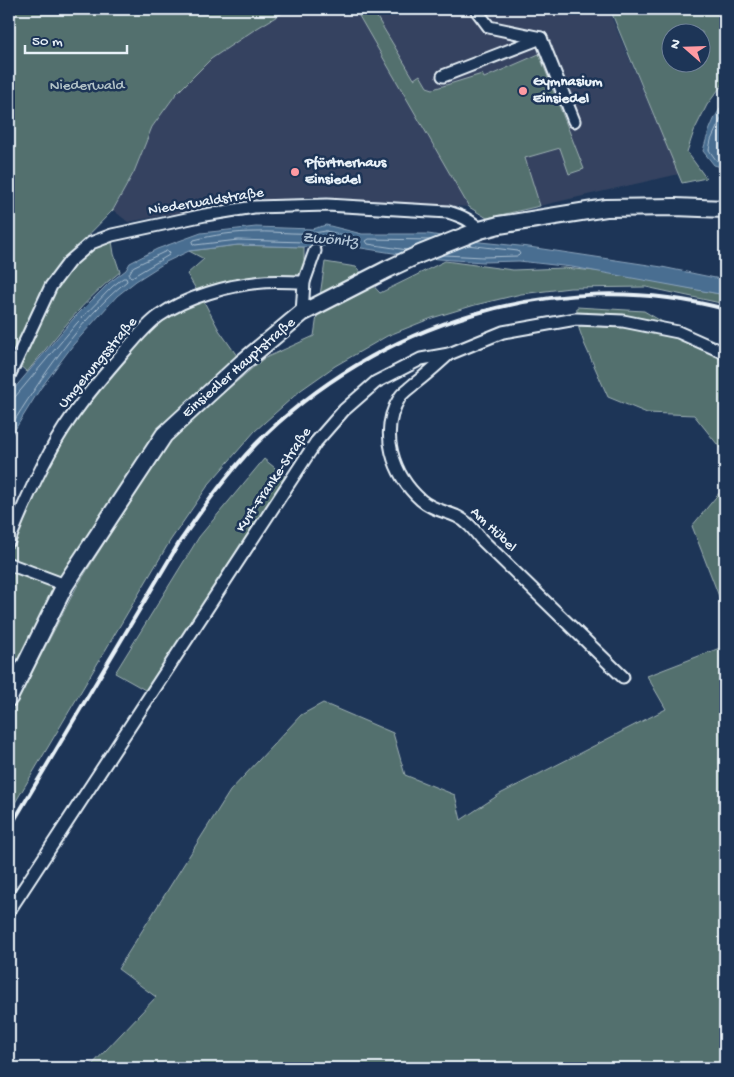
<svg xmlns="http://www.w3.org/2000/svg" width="734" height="1077" font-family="'Gochi Hand',sans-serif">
<rect width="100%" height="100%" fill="#1d3557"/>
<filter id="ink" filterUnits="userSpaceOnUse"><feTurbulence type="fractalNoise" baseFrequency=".02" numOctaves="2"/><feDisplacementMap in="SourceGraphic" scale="10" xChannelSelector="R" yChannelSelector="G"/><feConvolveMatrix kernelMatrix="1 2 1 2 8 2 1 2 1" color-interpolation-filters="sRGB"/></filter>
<g filter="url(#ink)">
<polygon fill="#344360" points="289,9 608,9 679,174 487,218 469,207 320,197 246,201 128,222 113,210 134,172 152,127 176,94 211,59 254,30"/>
<g fill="#53706e" stroke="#9eb0b3" fill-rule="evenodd">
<polygon points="9,9 289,9 254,30 211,59 176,94 152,127 134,172 113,210 63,261 49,281 9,364"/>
<polygon points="355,9 372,9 414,79 420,75 427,87 433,89 482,74 484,78 539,54 584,169 569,174 560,148 525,158 540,206 487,218 469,207"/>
<path d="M610 9H725V81L707 105 694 131 687 152 706 178 682 183ZM672 32H702V62H672Z"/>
<path d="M112 241 114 254 120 272C84 299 56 337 27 372L18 364C33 334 59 269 87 252 94 247 104 244 112 241Z"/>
<polygon points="238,245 304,247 304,282 263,282 201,296 219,330 242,363 164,435 9,687 9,541 50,450 146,328 200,296 187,274 204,259 189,251"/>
<polygon points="445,261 513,270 564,268 606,272 725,295 725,304 646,287 570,288 521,294 475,305 432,318 387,336 335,366 301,390 255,431 209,484 170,541 9,813 9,717 76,588 170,439 263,359 314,336 325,262 356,267 380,293"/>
<polygon points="577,307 644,311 725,359 725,454 694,415 647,413 608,397 584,343 576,320"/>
<polygon points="264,459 285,476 147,691 115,673 199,537"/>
<polygon points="725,486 725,612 692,526"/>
<polygon points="725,646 725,1068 89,1068 156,997 118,969 230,791 301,715 323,703 393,733 405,775 455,795 461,820 500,794 666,709 647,676"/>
</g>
<g fill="#496e91" stroke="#89a2ba">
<path d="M725 102V168L714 165 703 151C707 135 714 115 725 102Z"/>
<polygon points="326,225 362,234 428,234 480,242 529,247 662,267 725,280 725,295 572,267 519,261 483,262 425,258 342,245 304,247 238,245 189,251 166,262 136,281 117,296 73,345 40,389 9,439 9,397 13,390 73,319 109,283 126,270 130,263 157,249 201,233 256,227 312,229"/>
</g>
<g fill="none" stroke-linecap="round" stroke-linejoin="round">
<g stroke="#a8bdcf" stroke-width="1">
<polyline points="725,110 711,140 709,150 716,160 725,163"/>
<path d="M326 231 353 237 354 240 352 241 304 242 238 240 195 245 192 243 194 240C213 235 235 232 256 232 279 231 303 236 326 231Z"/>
<polyline points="407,250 368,244 366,241 369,239 431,240"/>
<polygon points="167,251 170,252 169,255 132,277 129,276 129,274 133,267"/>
<polyline points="444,255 483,257 518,256 520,254 518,251 467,245"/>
<path d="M9 399 15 397 77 323 112 287 123 278H126L127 281C78 321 42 377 9 429"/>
</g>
<g stroke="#e8f1f8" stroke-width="15">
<g id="street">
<polyline points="477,11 489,27 541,38 574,121"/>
<polyline points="443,76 541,38"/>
<polyline points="302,313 304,282 315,251"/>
<path d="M449 354C437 365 426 375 414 384 410 388 403 392 400 397 378 432 393 475 421 500 431 509 444 511 456 516 467 521 474 530 481 539L623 677"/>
<path d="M9 376 51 286 69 262 91 243 112 235 205 215 254 207 327 205 448 212C461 216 471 220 480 230"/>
<path d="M9 541C21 511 34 481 50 452 68 417 96 384 122 354 134 341 145 326 159 316 186 297 229 285 263 282 276 281 291 282 304 282"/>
<polyline points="9,564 65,585"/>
<polyline points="9,911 316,442 344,410 376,382 421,359 449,354 503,332 576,319 623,321 678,332 725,353"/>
</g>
</g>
<g stroke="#e8f1f8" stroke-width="20">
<polyline id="secondary" points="9,698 65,585 164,435 242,363 302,313 388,269 420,254 480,230 499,225 606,208 675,207 725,209"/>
</g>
<use href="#street" stroke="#1d3557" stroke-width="11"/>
<use href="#secondary" stroke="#1d3557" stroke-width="16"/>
<path stroke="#e8f1f8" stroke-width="4" d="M9 829 179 543C203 508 227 474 256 444 376 322 558 265 725 309"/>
</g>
</g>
<g fill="#ff9aa2" stroke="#1d3557" stroke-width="2">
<circle cx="523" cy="91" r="5"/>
<circle cx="295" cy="172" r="5"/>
</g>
<g text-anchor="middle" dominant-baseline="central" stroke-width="5" stroke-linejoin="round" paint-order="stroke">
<g font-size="15" font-weight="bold" fill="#e8f1f8" stroke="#1d3557" text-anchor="start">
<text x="533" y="82">Gymnasium<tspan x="533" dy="17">Einsiedel</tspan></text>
<text x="305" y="163">Pförtnerhaus<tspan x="305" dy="17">Einsiedel</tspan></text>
</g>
<g font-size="15" fill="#b4c4c8" stroke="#1d3557">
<text x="87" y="86">Niederwald</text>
</g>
<g font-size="15" fill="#e8f1f8" stroke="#1d3557">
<text transform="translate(206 202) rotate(-9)">Niederwaldstraße</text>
<text transform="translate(98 363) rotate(-50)">Umgehungsstraße</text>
<text transform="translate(239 368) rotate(-41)">Einsiedler Hauptstraße</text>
<text transform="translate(274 480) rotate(-56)">Kurt-Franke-Straße</text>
<text transform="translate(493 530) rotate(44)">Am Hübel</text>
</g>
<g font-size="16" font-style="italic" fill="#b0c3d4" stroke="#1d3557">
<text transform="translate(330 241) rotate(5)">Zwönitz</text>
</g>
</g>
<rect width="734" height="1077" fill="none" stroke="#1d3557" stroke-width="30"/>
<rect x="15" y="15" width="704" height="1047" fill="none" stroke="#e8f1f8" stroke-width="2" filter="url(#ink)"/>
<g transform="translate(686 48) rotate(290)"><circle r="24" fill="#1d3557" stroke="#6e8097"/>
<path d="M0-4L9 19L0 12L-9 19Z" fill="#ff9aa2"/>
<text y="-8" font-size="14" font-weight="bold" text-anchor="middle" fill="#e8f1f8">N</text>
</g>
<path d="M25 45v8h102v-8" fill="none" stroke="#e8f1f8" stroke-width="2.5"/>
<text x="32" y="45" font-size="15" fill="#e8f1f8" stroke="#1d3557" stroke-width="4" paint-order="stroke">50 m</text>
</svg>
